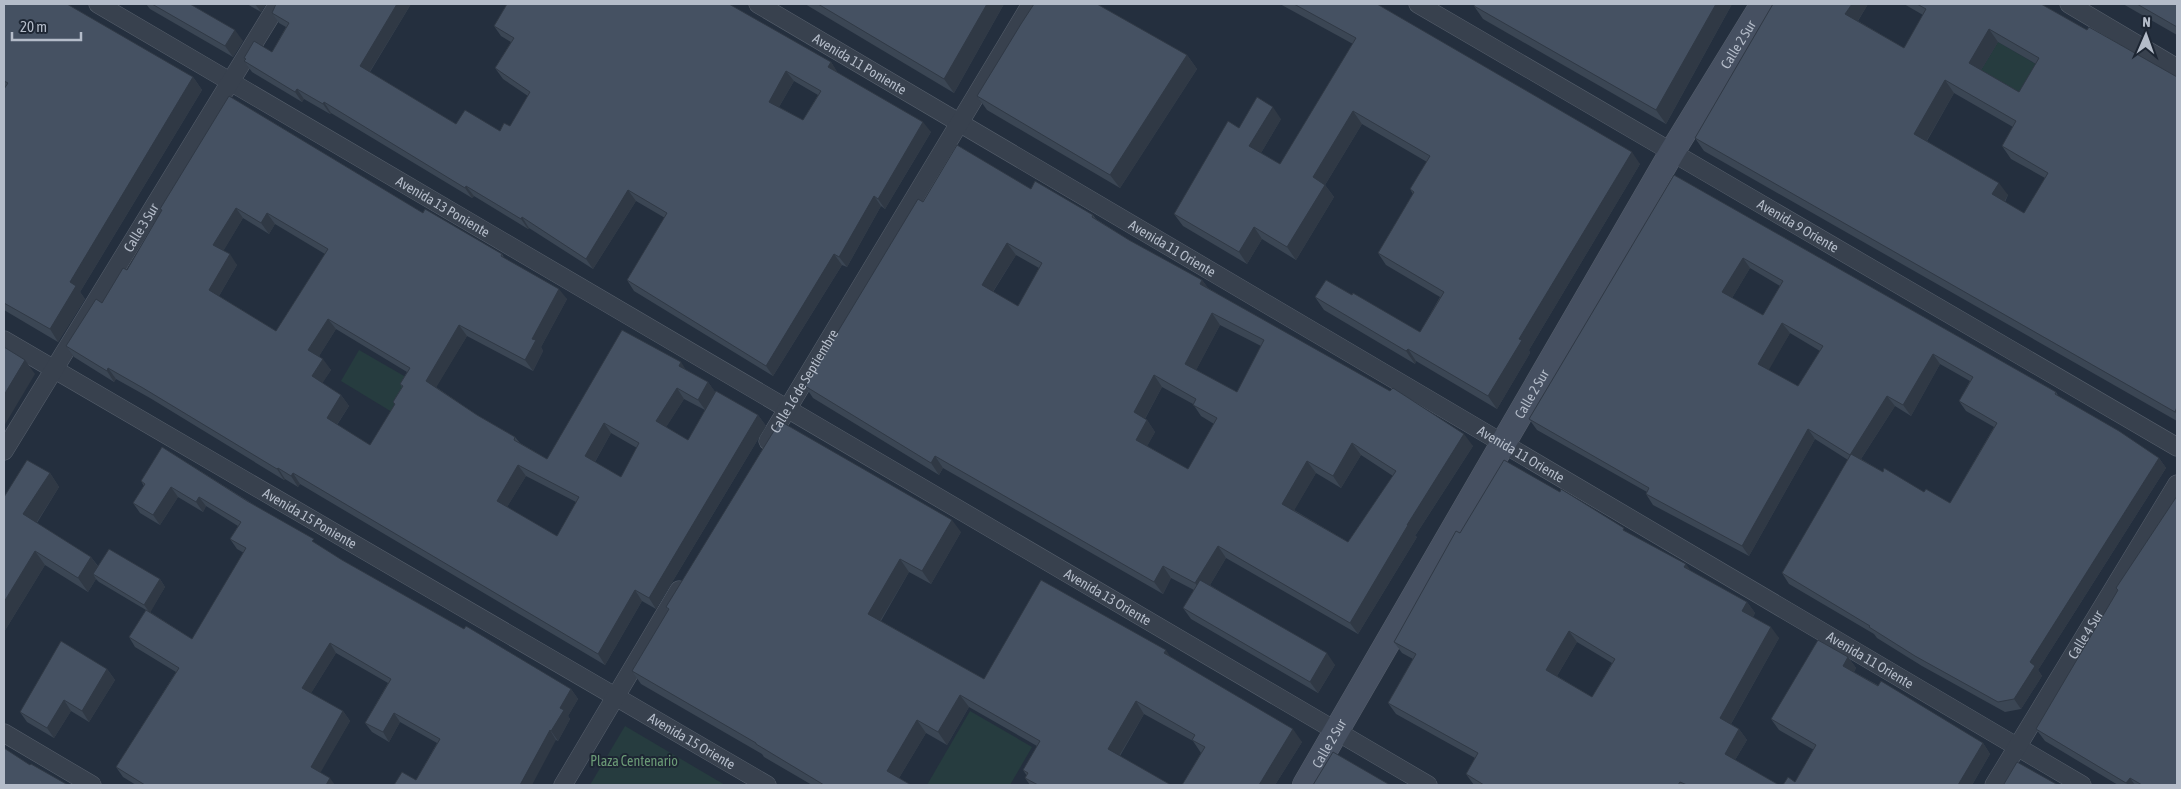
<svg xmlns="http://www.w3.org/2000/svg" width="2181" height="789" font-family="'Asap Condensed',sans-serif">
<rect width="100%" height="100%" fill="#242f3e"/>
<g fill="#263c3f">
<polygon points="1998,42 2048,71 2028,104 1978,75"/>
<polygon points="359,350 411,380 392,412 341,381"/>
<polygon points="970,711 1032,747 1010,785 927,785"/>
<polygon points="625,726 725,785 590,785"/>
</g>
<g fill="none" stroke-linecap="round" stroke-linejoin="round">
<g stroke="#565f6c" stroke-width="19">
<g id="street">
<path id="s1" d="M98 4 1428 785"/>
<path id="s2" d="M758 4 2082 785"/>
<path id="s3" d="M1418 4 2177 447"/>
<polyline points="2069,4 2177,68"/>
<path id="s4" d="M4 340 767 785"/>
<path id="s5" d="M768 441 1031 4"/>
<path id="s6" d="M4 451 278 4"/>
<polyline points="4,733 92,785"/>
<polyline points="563,785 679,590"/>
<path id="s7" d="M1994 785 2177 484"/>
</g>
</g>
<g stroke="#565f6c" stroke-width="26">
<g id="secondary">
<path id="s8" d="M1305 785 1672 152 1763 4"/>
</g>
</g>
<use href="#street" stroke="#38414e" stroke-width="18"/>
<use href="#secondary" stroke="#465061" stroke-width="25"/>
</g>
<g fill="#3b4654" fill-rule="evenodd">
<polygon points="4,4 193,77 202,90 80,292 85,299 58,342 4,310"/>
<polygon points="146,4 190,4 243,41 233,57 150,9"/>
<polygon points="247,4 266,4 261,12"/>
<path d="M276 4H411L370 72 456 124 500 131 510 126 528 96 503 79 495 68 511 42 501 36 494 26 831 62 837 72 931 132 885 209 881 206 847 267 842 265 773 376 634 291 627 280 665 218 636 201 593 269 529 228 528 229 474 196 472 198 331 113 330 114 304 99 302 102 252 72 244 61 245 60 244 58 272 52 286 27 279 23 272 13ZM794 81 818 95 803 120 779 107Z"/>
<polygon points="805,4 1004,4 954,93"/>
<polygon points="1280,4 1377,4 1640,164 1529,350 1530,353 1497,409 1416,361 1415,364 1324,310 1315,297 1352,295 1420,332 1440,297 1386,265 1378,253 1413,194 1410,189 1427,162 1362,124 1325,185 1334,197 1296,260 1262,239 1247,264 1183,226 1174,214 1239,128 1281,119 1261,153 1280,164 1353,44"/>
<polygon points="1475,4 1732,4 1666,124 1483,19 1474,6"/>
<path d="M1773 4H1868L1858 21 1904 48 1923 15 1904 4H2041L2087 30 2177 77V421L1704 151 1695 138ZM1998 42 2036 64 2019 92 1981 70ZM1954 93 2013 127 2002 146 2011 159 2045 178 2024 213 2005 202 2008 195 1927 141Z"/>
<polygon points="2123,4 2177,4 2177,35"/>
<polygon points="1187,55 1197,69 1120,188 987,110 977,96"/>
<path d="M229 96 423 213 502 254 505 259 567 299 541 347 543 351 533 371 467 336 436 387 477 415 515 437 520 443 547 459 687 371 708 382 715 392 758 415 766 426 656 609 642 601 605 665 300 484 298 487 285 479 284 480 150 398 116 379 114 382 74 357 66 346 102 303 127 270 162 211 160 209ZM243 218 269 234 275 224 325 254 276 331 219 296 237 265 223 251ZM336 329 407 372 400 384 402 387 393 402 395 405 370 445 337 425 349 406 341 395 322 383 331 370 319 356ZM684 399 705 410 688 440 666 427ZM611 433 637 448 621 477 595 462ZM526 476 576 502 557 536 507 507Z"/>
<path d="M1674 175 2056 392 2059 397 2159 458 2166 468 2038 670 2042 676 2021 709 2005 712 1922 666 1877 638 1874 634 1789 584 1782 573 1848 460 1815 439 1749 556 1653 505 1646 494 1647 492 1537 430 1529 419ZM1750 268 1780 286 1763 315 1732 298ZM1790 333 1820 351 1798 386 1768 370ZM1940 364 1970 381 1959 401 1966 411 1994 427 1950 503 1924 492 1883 472 1861 459 1895 406 1911 416Z"/>
<path d="M1031 189 1093 215 1096 219 1129 240 1202 280 1208 288 1473 446 1415 536 1417 537 1358 634 1226 558 1210 585 1335 665 1318 693 1191 619 1183 608 1194 590 1171 578 1163 594 943 468 939 475 813 398 805 386 923 202ZM1016 255 1039 268 1018 306 993 292ZM1220 325 1261 346 1237 392 1196 370ZM1162 387 1193 404 1201 416 1214 424 1188 469 1147 446 1155 432 1147 420 1145 419ZM1361 455 1393 476 1348 542 1294 510 1316 473 1341 488Z"/>
<polygon points="162,447 342,560 464,629 571,689 578,699 568,716 570,719 558,741 556,740 416,780 437,743 400,722 389,742 372,732 365,723 388,683 336,653 311,693 343,711 350,721 320,772 335,785 136,785 123,777 116,767 176,672 135,647 129,637 146,610 99,582 96,579 88,592 45,565 4,632 4,497 50,473 59,487 37,523 91,557 98,566 160,579 165,587 150,612 192,639 244,553 237,549 230,539 238,526 206,506 203,512 178,497 160,525 140,513 133,503 144,486 141,481"/>
<polygon points="2177,496 2177,785 2118,785 2045,741 2036,729 2118,591 2116,588"/>
<polygon points="961,532 931,584 909,572 881,621 984,679 1171,657 1302,742 1275,785 1182,785 1201,753 1193,741 1144,714 1120,756 1171,785 1030,785 1025,778 1027,776 1023,770 1037,746 969,707 947,745 926,733 899,778 911,785 812,785 764,757 762,754 641,684 632,671 668,611 666,607"/>
<path d="M1627 532 1691 571 1747 602 1755 613 1753 617 1779 638 1731 724 1739 729 1747 740 1735 760 1779 785H1474L1466 774 1475 758 1396 714 1388 703 1413 659 1402 653 1394 642 1460 533ZM1577 642 1612 663 1592 697 1557 676Z"/>
<polygon points="1848,657 1856,668 1854,672 1983,743 1990,754 1972,785 1783,785 1795,782 1814,750 1779,730 1771,719"/>
<polygon points="107,669 115,680 89,722 71,711 54,738 27,722 20,712"/>
</g>
<g fill="#303945">
<polygon points="255,4 266,4 261,12"/>
<polygon points="397,4 411,4 367,76 360,66"/>
<polygon points="987,4 1004,4 954,93 944,79"/>
<polygon points="1716,4 1732,4 1666,124 1656,110"/>
<polygon points="1852,4 1868,4 1854,27 1845,14"/>
<polygon points="1989,29 1998,42 1978,75 1969,63"/>
<polygon points="235,30 243,41 233,57 225,46"/>
<polygon points="1187,55 1197,69 1120,188 1110,175"/>
<polygon points="831,62 838,73 828,67"/>
<polygon points="786,71 794,81 776,112 769,102"/>
<polygon points="193,77 202,90 80,292 85,299 58,342 50,329 70,282"/>
<polygon points="1945,80 1954,93 1923,147 1914,134"/>
<polygon points="297,89 304,99 302,102 295,92"/>
<polygon points="324,102 331,113 330,114 323,104"/>
<polygon points="1273,107 1281,119 1258,158 1249,146"/>
<polygon points="1353,111 1362,124 1325,185 1334,197 1296,260 1287,247 1313,177"/>
<polygon points="923,122 931,132 885,209 878,199"/>
<polygon points="1632,152 1640,164 1529,350 1530,353 1497,409 1488,396 1519,339"/>
<polygon points="1999,183 2008,195 2001,207 1992,194"/>
<polygon points="466,186 474,196 472,198 465,188"/>
<polygon points="628,190 636,201 593,269 586,259"/>
<polygon points="874,196 881,206 847,267 839,257"/>
<polygon points="236,208 243,218 221,255 213,245"/>
<polygon points="267,213 275,224 269,234 261,223"/>
<polygon points="522,217 529,228 528,229 521,219"/>
<polygon points="1254,227 1262,239 1247,264 1239,252"/>
<polygon points="1007,243 1016,255 990,296 982,285"/>
<polygon points="230,254 237,265 216,301 209,290"/>
<polygon points="834,254 842,265 773,376 766,366"/>
<polygon points="1743,258 1750,268 1729,303 1722,292"/>
<polygon points="1202,280 1211,292 1200,284"/>
<polygon points="559,289 567,299 541,347 543,351 533,371 525,360 532,339"/>
<polygon points="1212,313 1220,325 1193,376 1185,364"/>
<polygon points="328,319 336,329 316,361 308,350"/>
<polygon points="1782,323 1790,333 1766,375 1758,364"/>
<polygon points="459,325 467,336 434,391 426,381"/>
<polygon points="1408,349 1416,361 1415,364 1406,351"/>
<polygon points="1933,354 1940,364 1911,416 1903,405"/>
<polygon points="323,359 331,370 320,387 312,376"/>
<polygon points="25,360 35,374 4,426 4,395"/>
<polygon points="681,362 688,373 679,366"/>
<polygon points="108,368 116,379 114,382 107,371"/>
<polygon points="1154,375 1162,387 1142,424 1134,412"/>
<polygon points="708,382 716,393 706,411 698,400"/>
<polygon points="677,388 684,399 663,432 656,421"/>
<polygon points="341,395 349,406 334,429 327,418"/>
<polygon points="1887,396 1895,406 1857,465 1850,455"/>
<polygon points="2177,407 2177,415 2175,412"/>
<polygon points="758,415 766,426 656,609 649,598"/>
<polygon points="1147,420 1155,432 1144,452 1136,440"/>
<polygon points="604,423 611,433 592,467 585,456"/>
<polygon points="1808,429 1815,439 1749,556 1742,546"/>
<polygon points="1464,434 1473,446 1415,536 1417,537 1358,634 1350,623 1407,525"/>
<polygon points="1352,443 1361,455 1341,488 1333,476"/>
<polygon points="935,456 943,468 939,475 931,463"/>
<polygon points="2159,458 2166,468 2038,670 2042,676 2021,709 2014,699 2030,662"/>
<polygon points="1307,461 1316,473 1291,516 1282,504"/>
<polygon points="518,465 526,476 504,512 497,501"/>
<polygon points="278,468 285,479 284,480 277,469"/>
<polygon points="50,473 59,487 33,528 23,514"/>
<polygon points="293,473 300,484 298,487 291,476"/>
<polygon points="171,487 178,497 160,525 153,515"/>
<polygon points="199,497 206,506 203,512 196,502"/>
<polygon points="952,520 961,532 931,584 922,571"/>
<polygon points="1218,546 1226,558 1204,595 1195,583"/>
<polygon points="35,551 45,565 4,632 4,602"/>
<polygon points="91,557 101,571 93,574 96,579 88,592 78,578"/>
<polygon points="900,559 909,572 877,626 868,614"/>
<polygon points="1686,564 1694,575 1684,567"/>
<polygon points="1163,566 1171,578 1163,594 1154,582"/>
<polygon points="160,579 165,587 150,613 144,605"/>
<polygon points="635,590 642,601 605,665 598,654"/>
<polygon points="1747,602 1755,613 1750,622 1742,611"/>
<polygon points="1771,627 1779,638 1728,729 1720,718"/>
<polygon points="1569,631 1577,642 1554,681 1546,670"/>
<polygon points="330,643 336,653 308,698 302,688"/>
<polygon points="1166,650 1174,662 1164,653"/>
<polygon points="1327,653 1335,665 1318,693 1310,682"/>
<polygon points="1848,657 1856,668 1851,677 1843,666"/>
<polygon points="107,669 115,680 89,722 82,711"/>
<polygon points="571,689 578,699 568,716 570,719 558,741 551,731 560,708"/>
<polygon points="960,695 969,707 947,745 938,732"/>
<polygon points="64,700 71,711 54,738 47,728"/>
<polygon points="1136,701 1144,714 1116,761 1108,749"/>
<polygon points="343,711 350,721 318,777 311,767"/>
<polygon points="394,713 400,722 389,742 383,732"/>
<polygon points="917,720 926,733 896,783 887,771"/>
<polygon points="1293,729 1302,742 1275,785 1259,785"/>
<polygon points="1739,729 1747,740 1732,765 1725,754"/>
<polygon points="550,730 556,740 532,785 520,785"/>
<polygon points="1983,743 1990,754 1972,785 1958,785"/>
<polygon points="330,778 335,785 326,785"/>
<polygon points="2130,778 2135,785 2128,785 2126,783"/>
</g>
<g fill="#455162" stroke="#303945" fill-rule="evenodd">
<polygon points="4,4 67,4 193,77 70,282 76,286 50,329 4,303 4,89 8,83 4,81"/>
<polygon points="152,4 190,4 235,30 225,46"/>
<path d="M276 4H397L360 66 456 124 465 110 500 131 504 123 510 126 530 92 495 68 514 38 494 26 507 4H729L831 62 828 67 923 122 878 199 874 196 839 257 834 254 766 366 627 280 667 213 628 190 586 259 522 217 521 219 466 186 465 188 324 102 323 104 297 89 295 92 244 61 246 59 244 58 254 41 272 52 289 23 272 13ZM786 71 821 91 803 120 769 102Z"/>
<polygon points="818,4 987,4 944,79"/>
<polygon points="1034,4 1097,4 1187,55 1110,175 977,96 1021,24"/>
<polygon points="1294,4 1377,4 1632,152 1519,339 1522,340 1488,396 1408,349 1406,351 1315,297 1326,280 1352,295 1353,293 1420,332 1444,292 1378,253 1414,192 1410,189 1430,156 1353,111 1313,177 1325,185 1287,247 1254,227 1239,252 1174,214 1228,121 1239,128 1257,97 1273,107 1249,146 1280,164 1356,38"/>
<polygon points="1475,4 1716,4 1656,110 1474,6"/>
<path d="M1773 4H1852L1845 14 1904 48 1926 9 1917 4H2041L2087 30 2089 27 2177 77V407L2175 412 1695 138ZM1989 29 2039 58 2019 92 1969 63ZM1945 80 2016 121 2002 146 2048 173 2024 213 1992 194 1999 183 1914 134Z"/>
<polygon points="2137,4 2177,4 2177,27"/>
<path d="M229 96 423 213 425 209 502 254 501 256 559 289 532 339 536 340 525 360 459 325 426 381 477 415 515 437 514 440 547 459 622 330 681 362 679 366 708 382 698 400 677 388 656 421 688 440 716 391 758 415 649 598 635 590 598 654 293 473 291 476 278 468 277 469 143 388 108 368 107 371 66 346 96 299 102 303 123 268 127 270 162 210 160 209ZM236 208 261 223 267 213 328 249 276 331 209 290 230 254 213 245ZM328 319 410 368 400 384 403 386 393 402 395 404 370 445 327 418 341 395 312 376 323 359 308 350ZM604 423 639 443 621 477 585 456ZM518 465 579 497 557 536 497 501Z"/>
<path d="M957 145 1031 189 1035 181 1093 215 1092 217 1129 240 1202 280 1200 284 1390 391 1393 388 1464 434 1407 525H1408L1350 623 1218 546 1195 583 1163 566 1154 582 935 456 931 463 805 386 918 199 923 202ZM1007 243 1042 263 1018 306 982 285ZM1212 313 1264 340 1237 392 1185 364ZM1154 375 1196 399 1193 405 1217 418 1188 469 1136 440 1147 420 1134 412ZM1352 443 1396 471 1348 542 1282 504 1307 461 1333 476Z"/>
<path d="M1674 175 2056 392 2055 394 2119 431 2159 458 2030 662 2035 666 2014 699 1998 702 1915 656 1869 627 1870 626 1782 573 1851 454 1883 472 1884 468 1924 492 1926 489 1950 503 1997 423 1959 401 1973 377 1933 354 1903 405 1887 396 1850 455 1808 429 1742 546 1646 494 1649 488 1529 419ZM1743 258 1783 281 1763 315 1722 292ZM1782 323 1823 346 1798 386 1758 364Z"/>
<polygon points="4,347 25,360 4,395"/>
<polygon points="780,421 952,520 922,571 900,559 868,614 984,679 1041,580 1166,650 1164,653 1293,729 1259,785 1182,785 1205,747 1192,740 1195,735 1136,701 1108,749 1171,785 1038,785 1025,778 1028,773 1023,770 1040,741 960,695 938,732 917,720 887,771 911,785 824,785 756,744 756,743 632,671 669,609 666,607"/>
<polygon points="162,447 247,501 314,539 312,541 342,560 464,629 466,626 571,689 560,708 564,710 551,731 550,730 520,785 394,785 402,772 416,780 440,739 394,713 383,732 365,723 391,679 330,643 302,688 343,711 311,767 330,778 326,785 145,785 116,767 179,668 129,637 146,610 192,639 246,548 230,539 241,522 199,497 196,502 171,487 153,515 133,503 145,484 141,481"/>
<polygon points="27,460 50,473 23,514 91,557 78,578 35,551 4,602 4,497"/>
<path d="M1504 460 1560 492 1561 489 1624 528 1623 530 1686 564 1684 567 1747 602 1742 611 1771 627 1720 718 1739 729 1725 754 1779 785H1687L1680 782 1678 785H1484L1466 774 1478 753 1388 703 1416 654 1394 642 1456 531 1460 533ZM1569 631 1615 659 1592 697 1546 670Z"/>
<polygon points="2177,496 2177,785 2142,785 2130,778 2126,783 2036,729 2118,590 2116,588"/>
<polygon points="109,549 160,579 144,605 93,574"/>
<polygon points="1200,580 1327,653 1310,682 1183,608"/>
<polygon points="1818,640 1848,657 1843,666 1878,686 1881,681 1983,743 1958,785 1783,785 1788,777 1795,782 1816,745 1771,719"/>
<polygon points="61,641 107,669 82,711 64,700 47,728 20,712"/>
<polygon points="4,748 30,765 31,764 68,785 4,785"/>
<polygon points="1333,752 1390,785 1313,785"/>
<polygon points="2017,762 2058,785 2005,785 2004,784"/>
</g>
<g text-anchor="middle" dominant-baseline="central" stroke-width="4" stroke-linejoin="round" paint-order="stroke">
<g font-size="14" fill="#b4bcc9" stroke="#1d2633">
<text stroke="none"><textPath href="#s8" startOffset="858">Calle 2 Sur</textPath></text>
<text stroke="none"><textPath href="#s2" startOffset="118">Avenida 11 Poniente</textPath></text>
<text stroke="none"><textPath href="#s1" startOffset="400">Avenida 13 Poniente</textPath></text>
<text stroke="none"><textPath href="#s3" startOffset="440">Avenida 9 Oriente</textPath></text>
<text stroke="none"><textPath href="#s6" startOffset="262">Calle 3 Sur</textPath></text>
<text stroke="none"><textPath href="#s2" startOffset="481">Avenida 11 Oriente</textPath></text>
<text stroke="none"><textPath href="#s5" startOffset="70">Calle 16 de Septiembre</textPath></text>
<text stroke="none"><textPath href="#s8" startOffset="452">Calle 2 Sur</textPath></text>
<text stroke="none"><textPath href="#s2" startOffset="886">Avenida 11 Oriente</textPath></text>
<text stroke="none"><textPath href="#s4" startOffset="354">Avenida 15 Poniente</textPath></text>
<text stroke="none"><textPath href="#s1" startOffset="1171">Avenida 13 Oriente</textPath></text>
<text stroke="none"><textPath href="#s7" startOffset="176">Calle 4 Sur</textPath></text>
<text stroke="none"><textPath href="#s2" startOffset="1291">Avenida 11 Oriente</textPath></text>
<text stroke="none"><textPath href="#s4" startOffset="796">Avenida 15 Oriente</textPath></text>
<text stroke="none"><textPath href="#s8" startOffset="48">Calle 2 Sur</textPath></text>
</g>
<g font-size="14" fill="#6b9a76" stroke="#1d2633">
<text x="634" y="761">Plaza Centenario</text>
</g>
</g>
<rect width="2181" height="789" fill="none" stroke="#b4bcc9" stroke-width="10"/>
<g transform="translate(2146 35) rotate(2)" stroke="#1d2633" stroke-width="4" paint-order="stroke">
<path d="M0-4L9 19L0 12L-9 19Z" fill="#b4bcc9"/>
<text y="-8" font-size="14" font-weight="bold" text-anchor="middle" fill="#b4bcc9">N</text>
</g>
<path d="M12 32v8h69v-8" fill="none" stroke="#b4bcc9" stroke-width="2.5"/>
<text x="20" y="32" font-size="15" fill="#b4bcc9" stroke="#1d2633" stroke-width="4" paint-order="stroke">20 m</text>
</svg>
